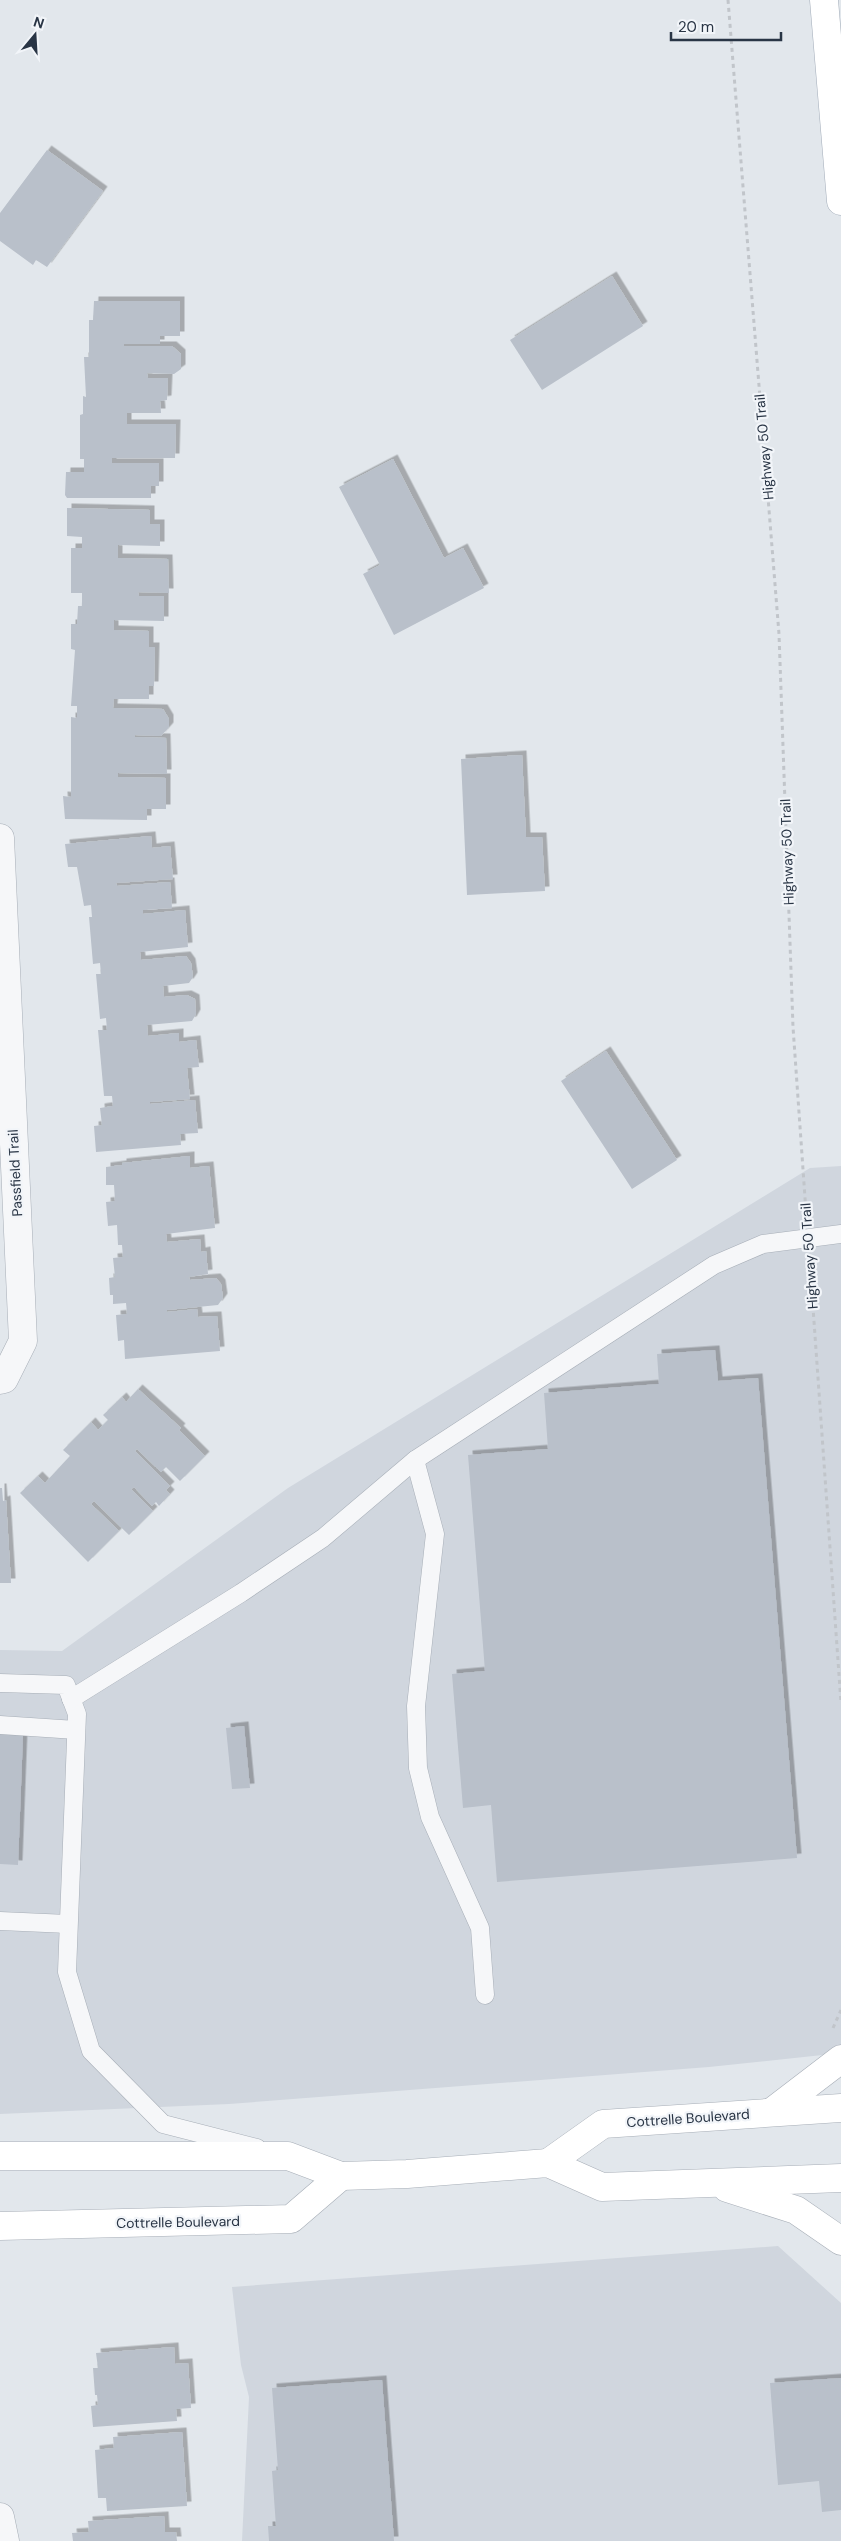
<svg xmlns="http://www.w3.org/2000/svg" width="841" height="2541" font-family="'DM Sans',sans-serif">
<defs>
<filter id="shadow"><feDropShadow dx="4.5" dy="-4.5" stdDeviation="0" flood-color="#0004"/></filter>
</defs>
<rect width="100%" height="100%" fill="#e2e7ec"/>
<g fill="#d0d6de">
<polygon points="841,1166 841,2053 709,2067 229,2104 0,2114 0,1650 62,1651 288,1488 810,1168"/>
<polygon points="778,2246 841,2303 841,2541 242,2541 249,2397 241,2365 232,2287"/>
</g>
<g fill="#b9c0ca" filter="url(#shadow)">
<polygon points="47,150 103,191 47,267 36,260 33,265 0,241 0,213"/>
<polygon points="612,276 643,326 542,390 510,340"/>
<polygon points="94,301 180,301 180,336 160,336 160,344 124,344 124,346 172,346 181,354 181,369 174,374 147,373 148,378 168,378 167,400 160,401 161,413 127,413 127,424 176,424 175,458 112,458 112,463 159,463 159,486 151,486 151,498 67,498 65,495 66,472 84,472 84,459 80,459 80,415 83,414 83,396 86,397 84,357 89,357 89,320 93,320"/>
<polygon points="393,459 444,558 463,548 484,588 394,635 363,574 380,565 339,487"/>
<polygon points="67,508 150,510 150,524 160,524 160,546 118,545 118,558 168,559 169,593 138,592 139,596 164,596 164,621 114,620 114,630 149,631 149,647 155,647 154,686 149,686 149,699 114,699 113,708 163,709 169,719 169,727 161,736 135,735 135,737 166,738 167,774 118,773 118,777 166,778 166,809 147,809 147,820 65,819 63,796 71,797 71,717 77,718 77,706 71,706 75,650 71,649 71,624 77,624 78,606 82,606 82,593 71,593 71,548 82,548 82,537 67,536"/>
<polygon points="522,755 526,837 542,837 545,891 467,895 461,759"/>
<polygon points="151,836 152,848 170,846 173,879 116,883 117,886 170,882 172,908 143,910 143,914 185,910 188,947 140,952 141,960 186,956 191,963 193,977 189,983 163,986 164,997 187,995 195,999 196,1014 192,1021 147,1025 148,1036 179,1033 179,1042 196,1040 199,1067 187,1068 190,1099 150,1102 150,1104 195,1100 198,1133 180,1134 181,1145 96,1152 94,1126 102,1125 100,1108 113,1106 112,1096 104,1096 98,1030 107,1030 106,1018 100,1019 96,974 101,974 100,963 93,964 89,917 92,917 91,905 84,906 77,867 68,867 65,844"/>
<polygon points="606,1051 677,1160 632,1189 561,1081"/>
<polygon points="190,1156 190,1168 209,1166 215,1228 166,1234 167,1242 200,1239 201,1252 206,1251 208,1274 189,1277 190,1280 216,1278 221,1284 223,1298 218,1305 167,1310 167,1312 197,1309 198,1317 217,1316 220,1351 125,1359 124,1340 118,1341 116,1315 127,1314 126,1303 113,1304 113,1295 110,1295 109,1278 115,1277 113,1258 123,1257 122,1245 118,1245 117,1225 108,1226 106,1202 115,1201 114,1185 106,1185 106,1167 122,1165 122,1163"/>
<polygon points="715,1350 718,1381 758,1378 797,1858 497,1882 491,1805 463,1808 452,1674 485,1671 468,1455 548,1449 544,1393 659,1384 657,1354"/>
<polygon points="138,1389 181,1428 179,1430 205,1456 180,1481 166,1467 161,1472 137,1449 135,1451 170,1486 166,1490 170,1494 159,1506 156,1502 152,1506 134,1487 131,1489 153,1511 129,1535 94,1501 91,1504 119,1531 88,1562 20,1493 38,1476 45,1483 70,1456 63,1450 91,1422 98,1430 108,1420 103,1415 122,1397 126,1402"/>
<polygon points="0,1488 2,1488 3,1501 6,1500 11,1583 0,1583"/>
<polygon points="244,1726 250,1788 232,1789 226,1728"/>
<polygon points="0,1733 23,1734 18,1865 0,1864"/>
<polygon points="174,2347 175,2364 188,2363 191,2408 176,2409 177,2421 93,2427 91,2406 98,2405 97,2395 95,2395 93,2368 98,2368 96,2353"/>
<polygon points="841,2378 841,2510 822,2512 819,2481 778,2485 770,2383"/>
<polygon points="382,2380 394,2541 269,2541 268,2526 276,2526 272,2471 278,2470 272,2388"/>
<polygon points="182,2432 187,2506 107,2511 106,2498 98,2498 95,2450 114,2448 113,2437"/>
<polygon points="164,2516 165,2532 176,2532 177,2541 73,2541 72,2533 89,2532 88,2521"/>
</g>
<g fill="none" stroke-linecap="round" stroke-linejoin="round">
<g stroke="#a7aeb7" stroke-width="19">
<g id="service">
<polyline points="415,1460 714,1265 763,1244 841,1234"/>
<polyline points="0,1683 66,1685 77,1714 67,1972 91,2051 163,2124 257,2148"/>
<polyline points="71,1699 241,1593 323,1538 415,1460 435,1534 416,1706 418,1768 430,1817 480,1928 485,1995"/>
<polyline points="0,1725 76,1730"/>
<polyline points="0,1921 68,1924"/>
</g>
</g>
<g stroke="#a7aeb7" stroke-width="29">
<g id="minor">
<polyline points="0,838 23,1341 4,1379 0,1380"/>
<polyline points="0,2517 5,2541"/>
</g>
</g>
<g stroke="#a7aeb7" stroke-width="29">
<g id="secondary">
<polyline points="773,2111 841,2059"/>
<polyline points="0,2156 288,2156 341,2176 407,2174 548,2163 602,2187 841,2178"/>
<polyline points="548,2163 603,2124 841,2108"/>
<polyline points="727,2188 796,2210 841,2241"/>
<polyline points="0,2226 291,2219 341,2176"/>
</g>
</g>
<g stroke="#a1abb8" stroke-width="29">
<polyline id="primary" points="824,0 841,201"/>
</g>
<g stroke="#c1c5ca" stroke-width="3" stroke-dasharray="4 4" stroke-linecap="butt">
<polyline points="728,0 779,634 793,1027 806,1212"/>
<polyline points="810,1265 841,1703"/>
<polyline points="833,2028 841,2010"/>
</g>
<use href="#service" stroke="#f6f7f9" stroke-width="18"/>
<use href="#minor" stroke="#f6f7f9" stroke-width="28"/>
<use href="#secondary" stroke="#fff" stroke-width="28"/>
<use href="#primary" stroke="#fff" stroke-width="28"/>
</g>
<g text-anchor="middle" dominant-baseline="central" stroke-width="4.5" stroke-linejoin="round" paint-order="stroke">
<g font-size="14" fill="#293545" stroke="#f2f5f9">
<text transform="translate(764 447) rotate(-95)">Highway 50 Trail</text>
<text transform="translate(787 852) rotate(-92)">Highway 50 Trail</text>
<text transform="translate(15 1173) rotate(-93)">Passfield Trail</text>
<text transform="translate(809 1256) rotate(-94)">Highway 50 Trail</text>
<text transform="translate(688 2118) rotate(-4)">Cottrelle Boulevard</text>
<text transform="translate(178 2222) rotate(-1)">Cottrelle Boulevard</text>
</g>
</g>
<g transform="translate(35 35) rotate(18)" stroke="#f2f5f9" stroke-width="4" paint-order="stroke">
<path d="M0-4L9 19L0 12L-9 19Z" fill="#293545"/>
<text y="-8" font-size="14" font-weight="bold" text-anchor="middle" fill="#293545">N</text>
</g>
<path d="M671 32v8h110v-8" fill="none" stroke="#293545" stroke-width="2.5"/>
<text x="678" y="32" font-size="15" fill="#293545" stroke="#f2f5f9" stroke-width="4" paint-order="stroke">20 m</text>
</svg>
